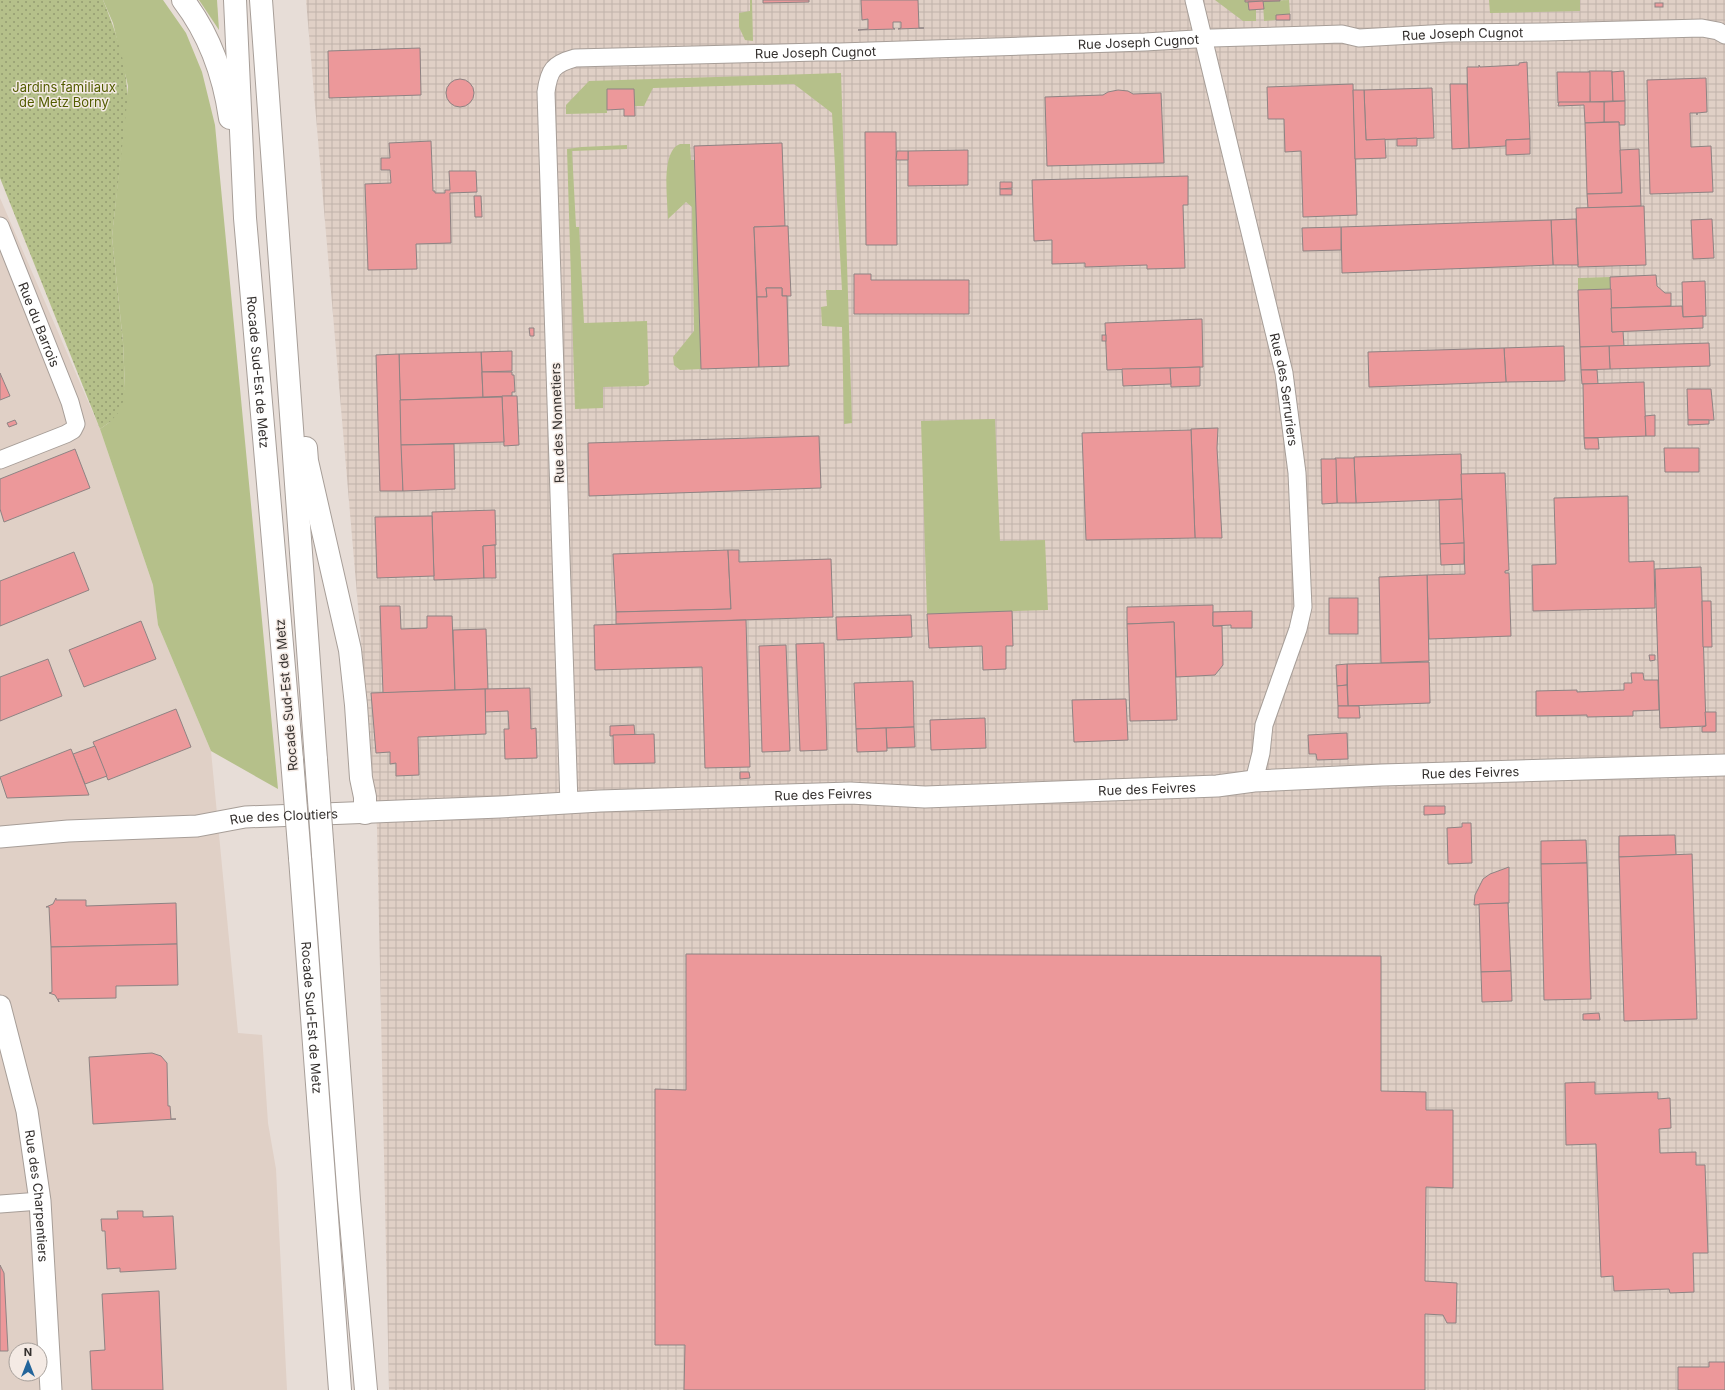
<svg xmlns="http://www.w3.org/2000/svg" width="1725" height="1390" font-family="Inter,sans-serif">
<defs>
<pattern id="industrial-grid" width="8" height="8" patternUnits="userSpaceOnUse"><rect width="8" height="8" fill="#e0d0c6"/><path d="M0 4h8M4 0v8" fill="none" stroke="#c1b3aa"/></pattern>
<pattern id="garden-dots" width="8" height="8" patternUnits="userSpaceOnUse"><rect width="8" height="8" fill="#b5c08a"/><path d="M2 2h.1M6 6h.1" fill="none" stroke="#949c71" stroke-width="1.8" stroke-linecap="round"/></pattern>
</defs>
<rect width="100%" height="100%" fill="#e7ddd7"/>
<path fill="#e0d0c6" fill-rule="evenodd" d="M0 198 100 429 153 585 158 625 211 751 238 1033 262 1035 268 1123 276 1169 287 1390H0ZM16 1350H40V1374H16Z"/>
<polygon fill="url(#industrial-grid)" points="306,0 1725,0 1725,1390 389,1390 377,828"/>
<g fill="#b5c08a">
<polygon points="103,0 163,0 186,33 202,72 215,125 278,789 211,751 158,625 153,585 100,429 110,422 125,388 123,342 112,237 128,86 113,23"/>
<polygon points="199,0 217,0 219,30"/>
<polygon points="750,0 752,0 753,41 745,40 739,27 739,13 750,11"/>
<polygon points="1215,0 1245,0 1245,2 1248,2 1249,10 1256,10 1256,21 1243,21"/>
<polygon points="1289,0 1290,14 1277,15 1276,20 1264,21 1263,1"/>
<polygon points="1489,0 1580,0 1580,11 1490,13"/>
<polygon points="841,73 852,423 844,424 842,327 822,326 821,307 827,306 826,290 842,290 832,113 794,84 653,88 644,106 634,106 634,89 607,89 607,113 566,114 566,105 589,81"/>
<path d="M680 144H690L691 160H695L701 369 680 370 674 365 673 357 694 331 692 207 686 202 668 219C668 202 660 151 680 144Z"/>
<polygon points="627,145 627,149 572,151 576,227 579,227 584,323 647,321 649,384 645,386 603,387 603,408 575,409 567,149 582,147"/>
<polygon points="1610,277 1610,289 1578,290 1578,278"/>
<polygon points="995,419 1000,541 1045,540 1048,610 927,614 921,421"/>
</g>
<path fill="url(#garden-dots)" d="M0 0H103C116 31 129 70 127 103L112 237 123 342 125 388 123 402 118 413 110 422 100 429 0 178Z"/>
<g fill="#ec989a" stroke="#8e8383">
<polygon points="763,0 809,0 809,2 763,3"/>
<polygon points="861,0 918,0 919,28 924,28 898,29 901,28 901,22 893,22 893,28 895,29 858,30 868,29 868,19 862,20"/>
<polygon points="1245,0 1280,0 1280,1 1245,2"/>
<polygon points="1263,1 1264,9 1249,10 1248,2"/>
<rect x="1655" y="3" width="8" height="4"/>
<polygon points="1290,14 1290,20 1276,20 1276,15"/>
<polygon points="420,48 421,95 329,98 328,51"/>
<polygon points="1527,62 1530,139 1506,140 1506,146 1469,148 1467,67 1479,67 1479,65 1480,67 1519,65 1519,63"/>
<polygon points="1589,71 1612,71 1613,101 1590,102"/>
<polygon points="1623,71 1624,71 1625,101 1613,101 1612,72"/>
<polygon points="1557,72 1590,72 1590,102 1558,103"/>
<polygon points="1706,78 1707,112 1697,113 1697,115 1697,113 1690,113 1691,147 1711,146 1713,192 1650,194 1647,80"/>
<circle cx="460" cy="93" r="14"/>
<polygon points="1353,84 1357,215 1303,217 1301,151 1285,152 1284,119 1268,119 1267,87"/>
<polygon points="1450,84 1467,84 1469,148 1452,149"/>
<polygon points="1432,88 1434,138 1366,140 1364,90"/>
<polygon points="607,89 634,89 635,116 624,116 624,109 607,110"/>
<polygon points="1118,90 1128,91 1133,94 1161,93 1164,163 1047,166 1045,97 1103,95 1108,92"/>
<polygon points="1353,90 1364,90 1366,140 1385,139 1386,158 1355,159"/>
<polygon points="1625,101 1625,125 1619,125 1619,122 1604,122 1604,102"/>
<polygon points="1559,102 1604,102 1604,122 1585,123 1584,105 1558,106"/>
<polygon points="1619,122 1622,193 1587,194 1585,123"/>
<polygon points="865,132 896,132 897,245 866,245"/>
<polygon points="1417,138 1417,146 1397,146 1397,139"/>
<polygon points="1530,139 1530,154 1506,155 1506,140"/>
<polygon points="431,141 433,191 435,191 435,193 445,193 445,190 450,190 449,171 476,171 477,192 450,193 451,243 416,244 417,269 368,270 365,184 391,183 390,170 381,170 381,158 390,158 389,143"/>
<polygon points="782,143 785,226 754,227 759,367 701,369 694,146"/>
<polygon points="1639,149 1641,206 1588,208 1587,194 1622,193 1620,150"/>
<polygon points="968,150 968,185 908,186 908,151"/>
<polygon points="897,151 908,151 908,160 896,160"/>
<polygon points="1188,176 1188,205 1183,205 1185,268 1147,269 1147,265 1085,267 1085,263 1052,264 1052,240 1034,241 1032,180"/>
<polygon points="1000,182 1012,182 1012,188 1000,189"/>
<rect x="1000" y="189" width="12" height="6"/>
<polygon points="474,196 481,196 482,217 475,217"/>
<polygon points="1644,206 1646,265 1578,267 1576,208"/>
<polygon points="1576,219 1578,265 1553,265 1551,220"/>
<polygon points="1712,219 1714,258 1693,259 1691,220"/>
<polygon points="1551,220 1553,265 1342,273 1341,227"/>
<polygon points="785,226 788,226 791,296 782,296 782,288 766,288 767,297 757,297 754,227"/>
<polygon points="1341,227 1341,250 1303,251 1302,228"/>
<polygon points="854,274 871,274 871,280 969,280 969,314 854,314"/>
<polygon points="1656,275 1657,286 1665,293 1671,293 1671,306 1611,308 1610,277"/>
<polygon points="1705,281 1706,316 1683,317 1682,282"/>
<polygon points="766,288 782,288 782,296 787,296 789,366 759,367 757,297 767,297"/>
<polygon points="1611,289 1612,332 1623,331 1624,346 1580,347 1578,290"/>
<polygon points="1682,306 1683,317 1703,316 1703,328 1612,332 1611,308"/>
<polygon points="1202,319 1203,367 1107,370 1105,323"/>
<polygon points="529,328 534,328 534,336 530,336"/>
<rect x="1102" y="335" width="4" height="6"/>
<polygon points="1709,343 1710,366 1610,369 1609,346"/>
<polygon points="1564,346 1565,381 1506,382 1504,348"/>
<polygon points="1609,346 1610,369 1581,370 1580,347"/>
<polygon points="1504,348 1506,382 1369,387 1368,352"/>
<polygon points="512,351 512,371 482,372 481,352"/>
<polygon points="481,352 483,397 400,400 399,354"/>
<polygon points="399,354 403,491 380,491 376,355"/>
<polygon points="1200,367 1200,386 1171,387 1170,368"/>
<polygon points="1170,368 1171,384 1123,386 1122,369"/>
<polygon points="1581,370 1597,370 1598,384 1582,384"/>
<polygon points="482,372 512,372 512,375 514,375 515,392 512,392 512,396 483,397"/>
<polygon points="0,373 10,396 0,400"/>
<polygon points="1644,382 1646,436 1584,438 1583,384"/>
<polygon points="1687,389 1711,389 1714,420 1688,420"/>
<polygon points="502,396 517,396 519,445 504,446"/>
<polygon points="502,397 504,442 401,445 400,400"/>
<polygon points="1655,415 1655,436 1646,436 1645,416"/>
<polygon points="15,420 17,424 9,427 7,423"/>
<polygon points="1688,420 1709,420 1709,424 1688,425"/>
<polygon points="1218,428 1217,448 1222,538 1195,538 1191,429"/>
<polygon points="1191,430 1195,538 1086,540 1082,433"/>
<polygon points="819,436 821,488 589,496 588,443"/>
<polygon points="1584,438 1598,438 1599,449 1585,449"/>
<polygon points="454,444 455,489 403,491 401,445"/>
<polygon points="1664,448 1699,448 1699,472 1665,472"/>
<polygon points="75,449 90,488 4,522 0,509 0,479"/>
<polygon points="1461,454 1462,499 1356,503 1354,457"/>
<polygon points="1335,458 1354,458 1356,503 1337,503"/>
<polygon points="1321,459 1336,459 1337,503 1322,504"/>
<polygon points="1505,473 1509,570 1505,571 1505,573 1509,573 1511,636 1429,639 1427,575 1465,574 1461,474"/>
<polygon points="1628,496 1629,562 1654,561 1655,608 1533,611 1532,565 1556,564 1554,498"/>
<polygon points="1462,499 1464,543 1440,544 1439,500"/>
<polygon points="495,510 496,545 483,546 484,578 434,580 432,512"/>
<polygon points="432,516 434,576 377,578 375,517"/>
<polygon points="1464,543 1464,564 1441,565 1440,544"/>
<polygon points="495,545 496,578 484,578 483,546"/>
<polygon points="728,550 731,609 616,612 613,554"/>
<polygon points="728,550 739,550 739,562 831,559 833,617 616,624 616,612 731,609"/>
<polygon points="74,552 89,590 0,626 0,581"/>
<polygon points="1701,567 1706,726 1660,728 1655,569"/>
<polygon points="1427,575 1429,661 1381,663 1379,577"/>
<rect x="1329" y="598" width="29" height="36"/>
<polygon points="1702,601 1711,601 1712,647 1703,647"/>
<polygon points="1213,605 1213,626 1222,626 1223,665 1215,675 1176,677 1174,622 1127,624 1127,607"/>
<polygon points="380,606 400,606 401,629 427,628 427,616 452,616 455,690 383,693"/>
<polygon points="1012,611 1013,646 1006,646 1006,669 983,670 982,646 929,648 927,614"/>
<polygon points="1252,611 1252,628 1231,628 1231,625 1213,626 1213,612"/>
<polygon points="911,615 912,637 837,640 836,617"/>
<polygon points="746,620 750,767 705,768 702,667 595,670 594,625"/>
<polygon points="141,621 156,659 84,687 69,650"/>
<polygon points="1174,622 1177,720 1130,721 1127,624"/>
<polygon points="486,629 488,689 455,690 453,630"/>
<polygon points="824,643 827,750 800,751 796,644"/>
<polygon points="786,645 790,751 762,752 759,646"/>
<polygon points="1649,655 1655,655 1655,660 1650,661"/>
<polygon points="48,659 62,696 0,721 0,677"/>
<polygon points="1429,662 1430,703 1348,706 1347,664"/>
<polygon points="1347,664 1347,685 1337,686 1336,665"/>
<polygon points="1631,673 1643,673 1644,680 1658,680 1659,710 1633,711 1633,716 1587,717 1587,715 1536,716 1536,691 1577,690 1577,692 1624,690 1624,683 1632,683"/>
<polygon points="913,681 914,727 856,729 854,683"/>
<polygon points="1347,685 1348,706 1338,706 1337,686"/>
<polygon points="530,688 531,729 536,728 537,758 505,759 504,729 509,729 508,711 485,712 485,689"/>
<polygon points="485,689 486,734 418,737 419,775 396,776 396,763 390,764 390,752 376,753 371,693"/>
<polygon points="1126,699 1128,740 1074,742 1072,700"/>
<polygon points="1338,706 1359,706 1360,718 1338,718"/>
<polygon points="176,709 191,747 108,780 93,742"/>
<polygon points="1705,712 1716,712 1716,732 1702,732 1702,727 1706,726"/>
<polygon points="985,718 986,748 931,750 930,720"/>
<polygon points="634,725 635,735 610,736 610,726"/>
<polygon points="914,727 915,747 887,748 886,728"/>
<polygon points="886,728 887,751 857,752 856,729"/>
<polygon points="1347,733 1348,759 1317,760 1316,754 1309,754 1308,735"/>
<polygon points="654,734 655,763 614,764 613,735"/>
<polygon points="95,746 107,776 85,784 73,754"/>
<polygon points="71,749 89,795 7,798 0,777"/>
<polygon points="740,772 749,772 750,778 740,779"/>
<polygon points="1424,806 1445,806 1445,814 1424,815"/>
<polygon points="1462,823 1471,823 1472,863 1448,864 1447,828 1462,827"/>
<polygon points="1675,835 1676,855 1619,857 1619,836"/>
<polygon points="1586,840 1587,863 1541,864 1541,841"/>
<polygon points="1692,854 1697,1019 1624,1021 1619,857"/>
<polygon points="1587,863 1591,999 1544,1000 1541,864"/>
<polygon points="1509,867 1509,903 1474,905 1475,895 1483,879 1490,874"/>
<polygon points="56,898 56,900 86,900 86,906 176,903 177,944 51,947 49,907 46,907 53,904"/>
<polygon points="1508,903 1511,971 1481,972 1479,904"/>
<polygon points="177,944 178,985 116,986 116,998 58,999 59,1002 55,995 49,993 52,992 51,947"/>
<polygon points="686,954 1381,956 1381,1091 1426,1092 1426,1110 1453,1110 1453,1188 1426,1187 1425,1281 1457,1283 1456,1323 1447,1323 1443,1315 1425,1314 1425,1390 684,1390 685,1345 655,1345 655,1089 686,1090"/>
<polygon points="1511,971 1512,1001 1482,1002 1481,972"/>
<polygon points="1599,1013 1600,1020 1583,1020 1583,1014"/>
<polygon points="152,1053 161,1056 167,1063 168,1106 170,1106 171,1119 176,1119 93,1124 89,1057"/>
<polygon points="1595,1082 1595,1094 1658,1092 1658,1099 1670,1098 1671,1128 1659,1129 1660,1153 1696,1152 1696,1165 1705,1165 1708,1253 1693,1253 1694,1292 1670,1293 1669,1289 1614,1291 1613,1276 1601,1277 1596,1144 1566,1145 1565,1083"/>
<polygon points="117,1211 143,1211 143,1217 173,1216 176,1269 120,1272 120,1268 107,1269 105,1231 102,1231 101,1219 118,1219"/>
<polygon points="0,1265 4,1273 8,1351 0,1351"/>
<polygon points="159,1291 163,1390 92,1390 90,1351 105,1350 102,1294"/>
<polygon points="1709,1362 1725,1362 1725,1390 1678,1390 1678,1367 1709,1367"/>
</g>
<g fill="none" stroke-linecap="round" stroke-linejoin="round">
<g stroke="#a79e98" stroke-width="19">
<g id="minor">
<path id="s1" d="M1194 0 1284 373 1297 473 1303 607 1298 629 1264 725 1261 753 1254 781"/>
<path id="s2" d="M0 226 70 402 76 424 73 430 66 434 0 460"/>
<path id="s3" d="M569 804 546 92C549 70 553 64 575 58L818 52H840L1145 42 1212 38 1311 35 1342 34 1359 38 1448 33 1545 32 1702 28 1718 31 1725 35"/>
<polyline points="0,1204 40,1201"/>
</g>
</g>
<g stroke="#a79e98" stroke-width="23">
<g id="tertiary">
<path id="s4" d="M0 837 68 831 197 826 245 817 500 807 600 801 850 793 925 797 1217 786 1254 781 1382 775 1725 765"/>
<path id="s5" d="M0 1006 27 1111 40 1201 51 1390"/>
</g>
</g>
<g stroke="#a79e98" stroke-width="24">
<g id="trunk">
<path d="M183 0C209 34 224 76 230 118"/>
<path id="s6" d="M235 0 245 218 292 760"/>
<polyline points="261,0 316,760"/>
<polyline points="306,448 307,461 350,650 356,705 361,778 365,797 365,813"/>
<polyline points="323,854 349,1200 366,1390"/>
<path id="s7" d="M300 858 340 1390"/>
</g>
</g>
<use href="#minor" stroke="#fff" stroke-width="17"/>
<use href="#tertiary" stroke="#fff" stroke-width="21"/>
<use href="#trunk" stroke="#fff" stroke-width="22"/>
<g stroke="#a79e98" stroke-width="24" stroke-linecap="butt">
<g id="trunk-bridge">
<polyline points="292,760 300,858"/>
<polyline points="316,760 323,854"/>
</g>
</g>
<use href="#trunk-bridge" stroke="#fff" stroke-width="22"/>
</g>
<g text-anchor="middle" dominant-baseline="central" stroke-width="3" stroke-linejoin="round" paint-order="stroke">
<g font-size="13" fill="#34302e" stroke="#f4eae4">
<text stroke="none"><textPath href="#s3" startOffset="1650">Rue Joseph Cugnot</textPath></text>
<text stroke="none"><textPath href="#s3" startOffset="1325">Rue Joseph Cugnot</textPath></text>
<text stroke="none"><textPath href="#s3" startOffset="1002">Rue Joseph Cugnot</textPath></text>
<text stroke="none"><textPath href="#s2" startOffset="106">Rue du Barrois</textPath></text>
<text stroke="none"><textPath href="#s6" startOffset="373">Rocade Sud-Est de Metz</textPath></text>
<text stroke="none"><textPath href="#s1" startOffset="400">Rue des Serruriers</textPath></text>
<text transform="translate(557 423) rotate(-92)">Rue des Nonnetiers</text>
<text transform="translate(286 695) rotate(-95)">Rocade Sud-Est de Metz</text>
<text stroke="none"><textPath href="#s4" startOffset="1473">Rue des Feivres</textPath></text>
<text stroke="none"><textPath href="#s4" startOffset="1149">Rue des Feivres</textPath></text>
<text stroke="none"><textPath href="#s4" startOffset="825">Rue des Feivres</textPath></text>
<text stroke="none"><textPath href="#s4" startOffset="285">Rue des Cloutiers</textPath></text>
<text stroke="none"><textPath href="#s7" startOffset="160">Rocade Sud-Est de Metz</textPath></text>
<text stroke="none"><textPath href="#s5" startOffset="194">Rue des Charpentiers</textPath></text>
</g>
<g font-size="13" fill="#525c00" stroke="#f4eae4">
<text x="64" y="87">Jardins familiaux<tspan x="64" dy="15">de Metz Borny</tspan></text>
</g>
</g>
<g transform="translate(28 1362)"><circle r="19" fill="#f4eae4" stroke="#a7a09b"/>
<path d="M0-3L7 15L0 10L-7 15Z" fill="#23659b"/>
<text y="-6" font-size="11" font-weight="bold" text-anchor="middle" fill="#34302e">N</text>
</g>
</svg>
